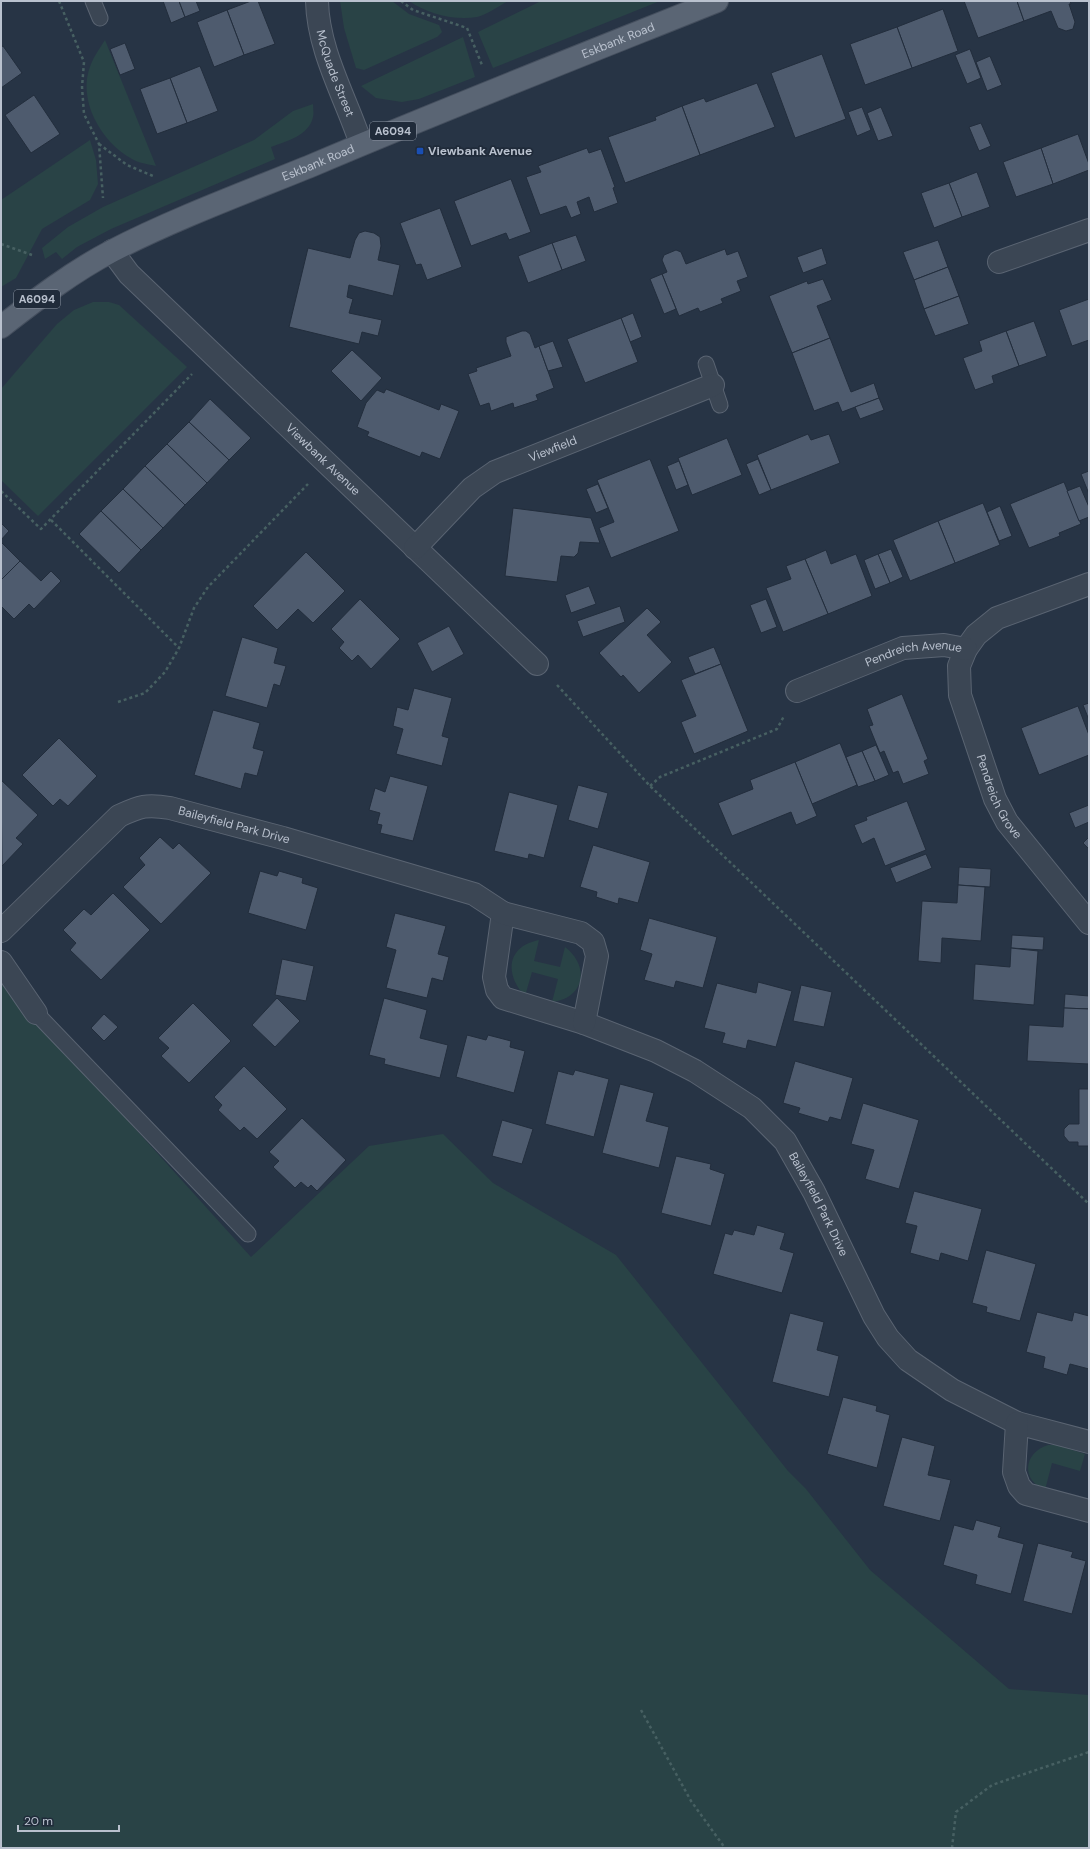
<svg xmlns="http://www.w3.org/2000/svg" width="1090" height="1849" font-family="'DM Sans',sans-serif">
<rect width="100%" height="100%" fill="#273445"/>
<g fill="#294346">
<polygon points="340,1 392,1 409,14 439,25 442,32 437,37 364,70 356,68 344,28"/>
<path d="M409 1H508C499 6 488 14 477 17 456 21 427 14 409 1Z"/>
<polygon points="541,1 660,1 493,68 478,32"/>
<polygon points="463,37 475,77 419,99 402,102 376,98 361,86"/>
<path d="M105 40 156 166C148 164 138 163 132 159 101 142 76 99 91 64 94 56 100 48 105 40Z"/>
<path d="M313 104C313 108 314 113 313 117 309 136 286 141 271 147L275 159 111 229 77 247 62 259 56 252 45 259 42 248 68 227 103 207 254 140 293 111Z"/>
<polygon points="90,140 96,160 98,184 90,200 42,229 16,278 1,287 1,200"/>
<polygon points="93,302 109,302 119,305 187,367 38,516 1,480 1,389 57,324 74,310"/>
<path d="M539 940 534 961 560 967 565 947C590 966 585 998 552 1002L558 979 532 972 525 996C504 974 507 946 539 940Z"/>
<polygon points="1,980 251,1257 369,1146 443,1134 493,1183 616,1255 788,1471 806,1489 870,1570 1009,1689 1089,1695 1089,1848 1,1848"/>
<path d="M1048 1445H1057L1085 1454 1080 1471 1052 1463 1045 1490C1021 1480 1023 1453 1048 1445Z"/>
</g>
<g fill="#4e5b6e" stroke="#222d3c">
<polygon points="163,1 179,1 185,17 171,23"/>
<polygon points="179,1 196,1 200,11 185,17"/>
<polygon points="251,1 258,1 275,44 244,55 227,10"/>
<polygon points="964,1 1017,1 1024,21 978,38"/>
<polygon points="1017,1 1070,1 1071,4 1069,4 1075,22 1073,29 1066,31 1058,28 1051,11 1024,21"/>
<polygon points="943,9 958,51 912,68 897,27"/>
<polygon points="227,10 244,55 214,67 197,22"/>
<polygon points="897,27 912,68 865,85 850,44"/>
<polygon points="125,43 135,69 120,75 110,49"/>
<polygon points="3,46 22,73 1,88 1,47"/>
<polygon points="970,49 981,78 967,84 955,55"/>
<polygon points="822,54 846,119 795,138 771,73"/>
<polygon points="990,56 1002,85 987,91 976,62"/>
<polygon points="200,66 218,111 187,123 170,78"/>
<polygon points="170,78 187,123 157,134 140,89"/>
<polygon points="757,83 775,127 700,155 682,106 704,98 706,102"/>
<polygon points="34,95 60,134 31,153 5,115"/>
<polygon points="682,106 700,155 625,183 608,137 656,120 655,117"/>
<polygon points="862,107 871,130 857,136 848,112"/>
<polygon points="881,107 893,136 878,141 867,113"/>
<polygon points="981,123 991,146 979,151 969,127"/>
<polygon points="1078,134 1089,164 1089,170 1053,184 1041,148"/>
<polygon points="587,148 589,153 601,149 615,187 613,188 618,203 594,212 589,197 577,202 581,214 571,218 566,206 540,215 526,177 541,172 538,166"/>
<polygon points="1041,148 1053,184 1016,197 1003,162"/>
<polygon points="977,172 990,207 962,217 949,183"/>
<polygon points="511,179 531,232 509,240 506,233 471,246 454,201"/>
<polygon points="949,183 962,217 934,228 921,193"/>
<polygon points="440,208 462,267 427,280 421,264 416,265 400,223"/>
<polygon points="365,231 374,233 380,237 381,246 378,260 400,265 393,296 349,285 347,297 353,299 349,313 382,320 378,336 362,332 359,344 289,327 308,248 350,258 355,240 359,233"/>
<polygon points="576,235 586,261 562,270 552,243"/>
<polygon points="938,240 948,267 914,280 903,252"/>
<polygon points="552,243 562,270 528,283 518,256"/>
<polygon points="822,248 827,264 803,273 797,257"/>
<polygon points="725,249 727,255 738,251 748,277 737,281 741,291 721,299 723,303 700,312 698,308 679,316 662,274 667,272 662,260 664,255 676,250 681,252 686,264"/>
<polygon points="948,267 959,296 924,309 914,280"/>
<polygon points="662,274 676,309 664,314 650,279"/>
<polygon points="823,279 832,300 817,306 830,338 792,353 769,296 807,281 808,284"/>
<polygon points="959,296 969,324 935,336 924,309"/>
<polygon points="1089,299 1089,340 1072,346 1059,310"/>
<polygon points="633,313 642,337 630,342 621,318"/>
<polygon points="621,318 638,362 585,383 567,339"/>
<polygon points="1034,321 1047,356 1019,366 1006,331"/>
<polygon points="522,331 526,331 530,334 535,348 539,346 554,388 536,395 538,400 514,408 513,403 491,411 489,403 480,406 468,374 477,371 476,368 511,356 506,342 506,337"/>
<polygon points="1006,331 1019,366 992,376 994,383 975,390 963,358 982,351 979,341"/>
<polygon points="830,338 851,392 874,383 879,398 842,412 838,402 814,411 792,353"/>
<polygon points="553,341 563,367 548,371 539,346"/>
<polygon points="352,350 382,378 361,401 331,371"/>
<polygon points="386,389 439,410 441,404 459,411 440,459 422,452 420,457 367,436 369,432 357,427 366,403 377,390 384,393"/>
<polygon points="879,398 884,410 860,419 855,407"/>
<polygon points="210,399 251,438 229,460 189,422"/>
<polygon points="189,422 229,460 207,483 167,444"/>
<polygon points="808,434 811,440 829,434 840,463 771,490 757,455"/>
<polygon points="727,438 742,475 692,495 678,458"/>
<polygon points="167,444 207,483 185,505 145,466"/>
<polygon points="650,459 679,531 611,558 599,528 614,522 597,480"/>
<polygon points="758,459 771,490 759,495 746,464"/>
<polygon points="679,461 688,485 676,490 667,466"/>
<polygon points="145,466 185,505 163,528 123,489"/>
<polygon points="1089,471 1089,494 1081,474"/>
<polygon points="1064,482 1081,524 1059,533 1060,536 1029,548 1010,504"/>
<polygon points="598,484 608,508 596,513 586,489"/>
<polygon points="1080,486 1089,507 1089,517 1079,521 1067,491"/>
<polygon points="123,489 163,528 141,550 101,511"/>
<polygon points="983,503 1000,545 955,563 938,521"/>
<polygon points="1000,506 1012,536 999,541 987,512"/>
<polygon points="513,508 591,518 600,543 580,542 578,553 574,557 561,556 557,582 505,576"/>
<polygon points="101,511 141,550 119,573 79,534"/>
<polygon points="938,521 955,563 910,581 893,540"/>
<polygon points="1,523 9,531 1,540"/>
<polygon points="1,542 20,561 1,580"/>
<polygon points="891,549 903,577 890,583 878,554"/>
<polygon points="826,550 831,564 856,554 872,596 828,614 805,559"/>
<polygon points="306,552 345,591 313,623 298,609 277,630 253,606"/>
<polygon points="878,554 890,583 875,589 864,560"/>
<polygon points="805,559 828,614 783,632 766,588 791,579 786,566"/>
<polygon points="20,561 41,581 51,571 61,581 34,609 29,604 14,619 1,606 1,580"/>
<polygon points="589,586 596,604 571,613 565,595"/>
<polygon points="360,599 400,639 371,669 358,655 352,661 339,648 344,642 331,629"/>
<polygon points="766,599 777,627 761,633 750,605"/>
<polygon points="620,606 625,622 583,637 577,621"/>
<polygon points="647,608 661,622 647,635 672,662 639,693 623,675 621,677 599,653"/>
<polygon points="449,626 464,654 432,672 417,643"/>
<polygon points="242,637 278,648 274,663 286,666 280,686 274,684 267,708 225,696"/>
<polygon points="714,647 721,664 695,674 688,657"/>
<polygon points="721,664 748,731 694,754 681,722 696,716 681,680"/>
<polygon points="414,688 452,698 442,736 449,738 442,766 396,754 403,729 393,726 397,707 408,710"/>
<polygon points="902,694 928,759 924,761 929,774 903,784 898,771 893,773 884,751 880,753 869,726 873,725 867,709"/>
<polygon points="1089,703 1089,720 1083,705"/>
<polygon points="1078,706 1089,735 1089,755 1039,775 1021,728"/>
<polygon points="213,710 260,723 253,748 264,751 257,776 245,773 241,789 194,775"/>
<polygon points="59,738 97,776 68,806 60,799 53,806 22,775"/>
<polygon points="840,743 857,785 812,804 795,762"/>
<polygon points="876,745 889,775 875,781 862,751"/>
<polygon points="862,751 875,781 858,787 846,757"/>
<polygon points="795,762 817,816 796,825 791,812 732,836 718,803 753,789 750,780"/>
<polygon points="390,776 428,786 413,841 380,833 382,825 377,824 380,813 369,810 375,788 385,792"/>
<polygon points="1,780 38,815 16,838 23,844 2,866"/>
<polygon points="578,785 608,793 598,829 568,820"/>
<polygon points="509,792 558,805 544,858 529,854 528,859 494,851"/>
<polygon points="907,801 926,850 885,866 874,838 862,844 854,825 867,820 866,817"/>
<polygon points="1089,805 1089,822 1075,828 1069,813"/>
<polygon points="160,837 173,849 179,843 211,873 161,924 123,887 145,865 139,858"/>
<polygon points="1089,837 1089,849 1083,843"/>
<polygon points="593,845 650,862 638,903 619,898 618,904 596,897 597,892 580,887"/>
<polygon points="926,854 932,868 896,883 890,868"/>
<polygon points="959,867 991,869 990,887 958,885"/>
<polygon points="260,871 277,876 279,871 303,878 302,883 318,888 306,930 248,913"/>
<polygon points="958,885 985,887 981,941 942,938 941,963 918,961 922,901 957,903"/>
<polygon points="113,893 150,930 101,980 70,950 76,943 63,930 84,909 91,915"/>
<polygon points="395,913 446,926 438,954 449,957 443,981 432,978 427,998 386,988 396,950 386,947"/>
<polygon points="649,918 717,937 703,988 676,981 674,988 644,980 652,954 640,950"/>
<polygon points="1012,935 1044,937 1043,950 1011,948"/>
<polygon points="1011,948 1038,951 1034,1005 973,1000 975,964 1010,967"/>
<polygon points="282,959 314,966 306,1001 275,995"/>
<polygon points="758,982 792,991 776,1047 748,1040 746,1049 722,1043 725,1033 704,1028 717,983 756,993"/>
<polygon points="801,985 832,992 824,1027 793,1021"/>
<polygon points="1065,994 1089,996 1089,1009 1064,1008"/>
<polygon points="277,998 300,1021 275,1047 252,1025"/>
<polygon points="384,998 427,1010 420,1038 448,1045 440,1078 384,1064 385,1059 369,1055"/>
<polygon points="193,1003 231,1041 189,1083 161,1056 169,1048 158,1038"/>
<polygon points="1064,1008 1089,1009 1089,1064 1027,1061 1029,1025 1063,1027"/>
<polygon points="104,1014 118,1027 104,1041 91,1028"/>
<polygon points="467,1035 486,1040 488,1035 511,1041 510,1047 525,1051 514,1093 456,1077"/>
<polygon points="795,1061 853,1078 841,1120 830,1117 828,1122 798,1113 800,1108 783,1103"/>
<polygon points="244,1066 287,1109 257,1139 244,1127 240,1131 218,1110 222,1105 214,1097"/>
<polygon points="575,1070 609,1079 594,1137 545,1124 558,1071 573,1075"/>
<polygon points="620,1084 654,1093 646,1121 669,1127 659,1168 602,1153"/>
<polygon points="1079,1089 1089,1089 1089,1146 1078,1146 1078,1142 1069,1142 1064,1136 1064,1129 1069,1124 1079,1124"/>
<polygon points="863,1103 919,1120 899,1189 865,1179 874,1150 851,1144"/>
<polygon points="302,1118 346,1160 317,1191 311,1185 308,1188 301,1182 295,1188 273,1167 279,1161 269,1152"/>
<polygon points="502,1120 533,1129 522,1164 492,1156"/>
<polygon points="676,1156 711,1164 710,1169 725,1174 711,1226 661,1213"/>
<polygon points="914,1191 982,1209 968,1261 941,1253 939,1261 910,1253 917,1226 905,1223"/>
<polygon points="757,1225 785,1233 780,1249 794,1253 782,1293 713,1274 725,1233 732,1235 734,1230 754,1235"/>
<polygon points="986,1250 1036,1264 1020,1321 986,1312 987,1307 972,1303"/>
<polygon points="1037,1312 1072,1321 1074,1312 1089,1316 1089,1369 1070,1364 1067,1375 1043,1368 1045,1357 1026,1352"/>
<polygon points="790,1313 824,1322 817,1350 839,1356 829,1397 772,1382"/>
<polygon points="843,1397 877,1406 876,1411 890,1415 877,1468 827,1454"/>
<polygon points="902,1437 935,1446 928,1475 951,1480 940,1521 883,1506"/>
<polygon points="976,1520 1001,1527 998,1537 1024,1544 1011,1594 975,1584 977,1575 943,1565 954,1525 973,1530"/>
<polygon points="1038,1543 1073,1552 1071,1557 1086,1561 1072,1614 1023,1601"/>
</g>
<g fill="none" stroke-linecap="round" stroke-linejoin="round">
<g stroke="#5a6472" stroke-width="17">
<g id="lane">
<polyline points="93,1 100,18"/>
<polyline points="706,364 720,405"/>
<polyline points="36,1013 248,1234"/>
</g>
</g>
<g stroke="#5a6472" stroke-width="24">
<g id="street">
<path id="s1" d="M317 1C318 51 346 98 361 144"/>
<path id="s2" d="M112 251 129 274 537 664"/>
<polyline points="999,262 1089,230"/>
<path id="s3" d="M415 548 472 488 495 472 713 385"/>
<path id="s4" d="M1089 584 997 618 976 635 966 649 959 666 960 695 995 799 1007 822 1089 923"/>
<path id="s5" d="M797 691 903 648 944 645 966 649"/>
<path id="s6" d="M503 913 494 977 497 990 503 998 584 1023 656 1051 695 1071 752 1108 785 1141 814 1192 874 1316 888 1338 908 1360 952 1390 1017 1423 1089 1442"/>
<path id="s7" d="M1 931 119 816C140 806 147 804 170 808L283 838 474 894 503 913 581 933 593 942 597 956 584 1023"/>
<polyline points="1,962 36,1013"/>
<polyline points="1017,1423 1014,1472 1019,1486 1026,1494 1089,1511"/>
</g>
</g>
<g stroke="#454f5e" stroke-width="24">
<g id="primary">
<path id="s8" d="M1 327C37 299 72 272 112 251 176 218 247 192 313 165 447 108 582 55 717 1"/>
</g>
</g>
<g stroke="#476062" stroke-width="2.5" stroke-dasharray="3 3" stroke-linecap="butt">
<polyline points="59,1 84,62 82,87 84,114 99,144 103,198"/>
<polyline points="401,1 413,10 467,28 482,65"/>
<polyline points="99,144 127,165 153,176"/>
<polyline points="1,244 32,255"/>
<polyline points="1,491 41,529 192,374"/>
<polyline points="51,520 179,648"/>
<polyline points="557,685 650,786 1089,1204"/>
<polyline points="118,702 145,693 165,672 179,648 194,608 208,587 308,484"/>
<polyline points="650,786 660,777 777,729 784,716"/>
<polyline points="641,1710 691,1801 725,1848"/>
<polyline points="952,1848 956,1812 992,1785 1089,1752"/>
</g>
<use href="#lane" stroke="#3b4654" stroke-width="15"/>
<use href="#street" stroke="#3b4654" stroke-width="22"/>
<use href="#primary" stroke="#5a6574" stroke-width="22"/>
</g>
<rect fill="#1a4fb4" stroke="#202b3a" stroke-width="1.5" x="416" y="147" width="8" height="8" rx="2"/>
<g text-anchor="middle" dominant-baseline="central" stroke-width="3.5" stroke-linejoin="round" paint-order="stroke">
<g fill="#202b3a" stroke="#8b94a2" stroke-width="1">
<rect x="370" y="122" width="46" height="18" rx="3"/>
<rect x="14" y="290" width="46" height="18" rx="3"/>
</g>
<g font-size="11" font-weight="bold" fill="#b9c1ce">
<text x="393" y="131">A6094</text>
<text x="37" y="299">A6094</text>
</g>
<g font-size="12" fill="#b9c1ce" stroke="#202b3a">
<text stroke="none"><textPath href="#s8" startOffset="683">Eskbank Road</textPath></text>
<text stroke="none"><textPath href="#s1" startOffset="75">McQuade Street</textPath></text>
<text stroke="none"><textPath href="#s8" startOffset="359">Eskbank Road</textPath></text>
<text stroke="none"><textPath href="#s3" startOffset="173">Viewfield</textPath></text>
<text stroke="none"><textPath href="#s2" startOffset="297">Viewbank Avenue</textPath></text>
<text stroke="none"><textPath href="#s5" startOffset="124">Pendreich Avenue</textPath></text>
<text stroke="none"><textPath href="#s4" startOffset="299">Pendreich Grove</textPath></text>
<text stroke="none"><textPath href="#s7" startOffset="284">Baileyfield Park Drive</textPath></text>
<text stroke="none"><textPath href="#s6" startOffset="480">Baileyfield Park Drive</textPath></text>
</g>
<g font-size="12" font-weight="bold" fill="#b9c1ce" stroke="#202b3a" text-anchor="start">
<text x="428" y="151">Viewbank Avenue</text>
</g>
</g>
<rect width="1090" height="1849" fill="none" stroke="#b9c1ce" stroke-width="4"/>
<path d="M18 1825v6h101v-6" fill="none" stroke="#b9c1ce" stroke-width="2"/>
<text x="24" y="1825" font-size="12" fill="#b9c1ce" stroke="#202b3a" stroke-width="3" paint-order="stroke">20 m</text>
</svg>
